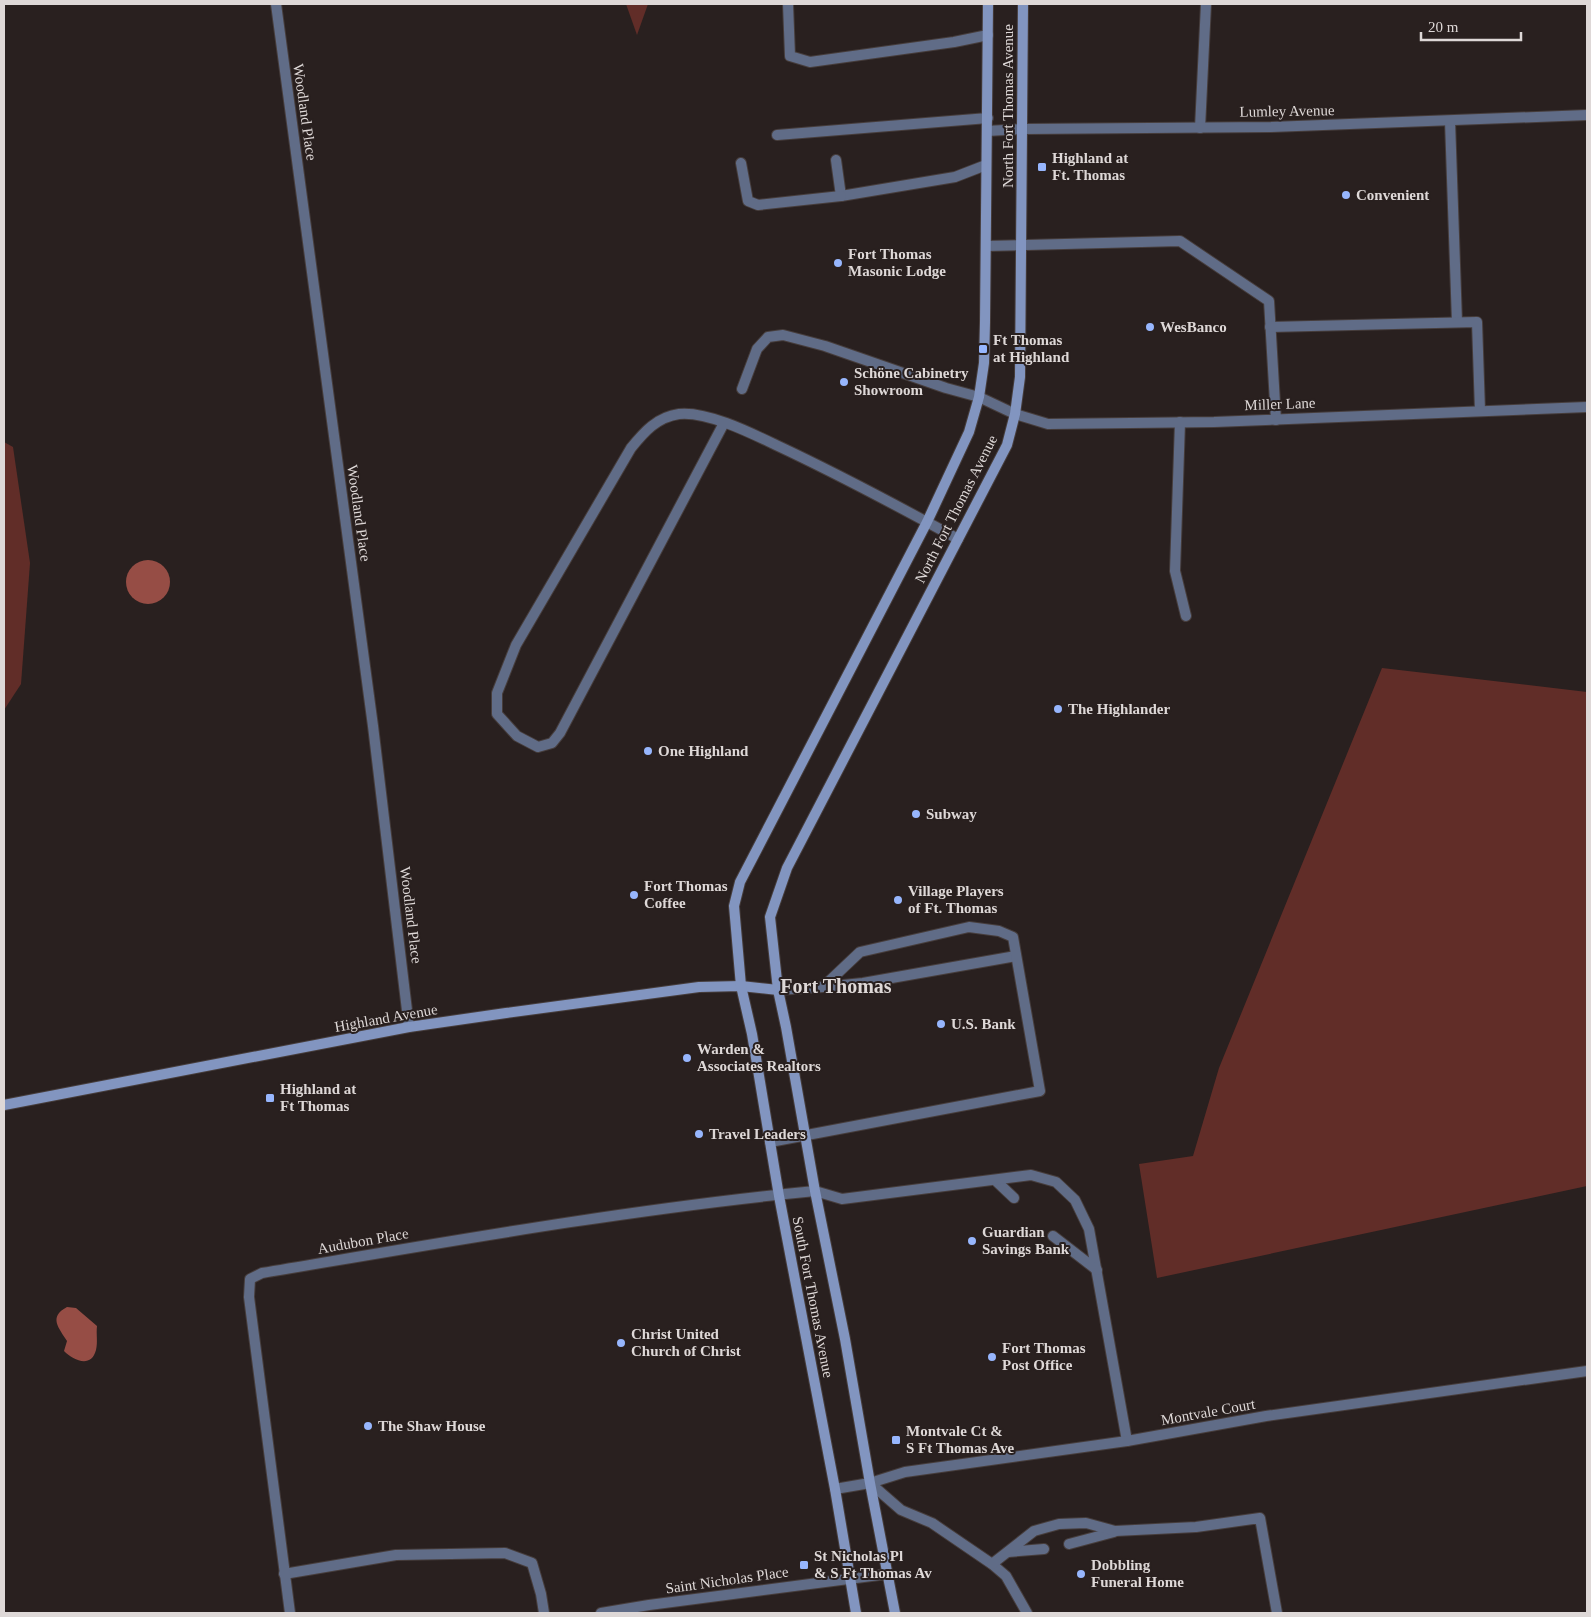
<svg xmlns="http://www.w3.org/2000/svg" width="1591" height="1617" font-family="'Times New Roman',serif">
<rect width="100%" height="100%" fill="#29201f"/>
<g fill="#612d28">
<polygon points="626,4 648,4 637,35"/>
<polygon points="4,442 13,447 30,563 21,684 4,710"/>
<polygon points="1382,668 1587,692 1587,1186 1157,1278 1139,1164 1193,1156 1219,1068"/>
</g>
<g fill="#964d45">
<circle cx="148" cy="582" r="22"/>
<path d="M67 1307 76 1308 97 1326C96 1334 98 1342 96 1350 91 1369 73 1360 64 1351L67 1341C59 1328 48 1317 67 1307Z"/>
</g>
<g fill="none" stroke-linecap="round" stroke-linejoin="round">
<g stroke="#463d3c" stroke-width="12">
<g id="lane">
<polyline points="788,4 790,56 810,62 954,42 988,35"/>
<polyline points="1450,121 1457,322"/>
<polyline points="1200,128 1206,4"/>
<polyline points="777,135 988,118"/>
<polyline points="836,160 841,196 955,177 986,165"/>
<polyline points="741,163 748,201 758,205 841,196"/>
<polyline points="986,246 1180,241 1269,301 1276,420"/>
<polyline points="1270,327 1477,322 1480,411"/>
<polyline points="742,389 757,349 768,337 783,335 825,346 946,388 979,397"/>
<polyline points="1180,422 1175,571 1186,616"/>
<path d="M724 423 560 733 552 743 538 747 517 736 497 714V693L516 645 631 448C644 432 657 417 679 414 707 411 751 433 776 445 838 474 898 506 958 539"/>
<polyline points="823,987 863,983 1016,956"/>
<polyline points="770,1142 1040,1091 1013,937 999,931 969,927 860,952 823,987 778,990"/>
<polyline points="995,1180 1014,1198"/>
<polyline points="815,1191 842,1199 1031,1175 1056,1182 1075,1200 1089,1229 1127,1441"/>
<polyline points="1053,1236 1097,1270"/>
<polyline points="870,1483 901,1510 932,1523 992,1564 1006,1576 1027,1613"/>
<polyline points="1069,1544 1114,1532"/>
<polyline points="1008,1552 1044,1549"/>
<polyline points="992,1564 1034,1531 1059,1524 1086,1523 1115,1531 1196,1527 1260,1518 1277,1613"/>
<polyline points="284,1574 396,1555 505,1553 532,1563 541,1594 544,1613"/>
</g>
</g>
<g stroke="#463d3c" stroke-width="12">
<g id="street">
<polyline points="276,4 373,726 409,1027"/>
<polyline points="987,131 1023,129 1271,127 1587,115"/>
<polyline points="979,397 1015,414 1048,424 1214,422 1587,407"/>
<polyline points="835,1489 870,1483 905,1472 1127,1441 1266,1416 1587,1371"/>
<path d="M290 1613 249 1297 250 1279 262 1273C446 1242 630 1209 815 1191"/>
<polyline points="601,1613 649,1605 887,1574"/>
</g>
</g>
<g stroke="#463d3c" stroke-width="12">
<g id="secondary">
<polyline points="4,1105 409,1027 506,1013 699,987 741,986 778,990"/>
<polyline points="856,1613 835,1489 779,1196 752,1034 741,986 734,906 740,882 927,522 969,432 979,397 984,363 985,322 988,4"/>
<polyline points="895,1613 870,1483 845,1339 815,1191 786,1027 778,990 770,917 787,868 1007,445 1015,414 1020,377 1023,4"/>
</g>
</g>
<use href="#lane" stroke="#606c87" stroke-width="10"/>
<use href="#street" stroke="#606c87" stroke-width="10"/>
<use href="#secondary" stroke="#8295c0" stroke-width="10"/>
</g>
<g fill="#97b6fd" stroke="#29201f" stroke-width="2">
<rect x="1037" y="162" width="10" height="10" rx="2.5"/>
<circle cx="1346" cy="195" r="5"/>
<circle cx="838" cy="263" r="5"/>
<circle cx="1150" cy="327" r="5"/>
<rect x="978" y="344" width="10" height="10" rx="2.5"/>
<circle cx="844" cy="382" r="5"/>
<circle cx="1058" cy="709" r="5"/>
<circle cx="648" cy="751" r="5"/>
<circle cx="916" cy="814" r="5"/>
<circle cx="634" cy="895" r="5"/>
<circle cx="898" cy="900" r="5"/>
<circle cx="941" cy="1024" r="5"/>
<circle cx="687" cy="1058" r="5"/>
<rect x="265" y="1093" width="10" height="10" rx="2.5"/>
<circle cx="699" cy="1134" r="5"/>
<circle cx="972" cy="1241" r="5"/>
<circle cx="621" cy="1343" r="5"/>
<circle cx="992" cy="1357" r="5"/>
<circle cx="368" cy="1426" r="5"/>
<rect x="891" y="1435" width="10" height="10" rx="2.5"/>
<rect x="799" y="1560" width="10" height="10" rx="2.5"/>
<circle cx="1081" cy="1574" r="5"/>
</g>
<g text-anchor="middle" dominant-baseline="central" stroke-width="4" stroke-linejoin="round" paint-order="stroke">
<g font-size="15" fill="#ded8d7" stroke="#29201f">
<text transform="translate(1008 106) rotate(-90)">North Fort Thomas Avenue</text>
<text transform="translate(1287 111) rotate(-1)">Lumley Avenue</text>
<text transform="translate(305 112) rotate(82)">Woodland Place</text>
<text transform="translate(1280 404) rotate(-2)">Miller Lane</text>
<text transform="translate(956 509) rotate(-63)">North Fort Thomas Avenue</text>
<text transform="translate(359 513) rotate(82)">Woodland Place</text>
<text transform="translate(411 915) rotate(83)">Woodland Place</text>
<text transform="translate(386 1018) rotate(-10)">Highland Avenue</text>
<text transform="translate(363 1241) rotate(-10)">Audubon Place</text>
<text transform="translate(813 1297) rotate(79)">South Fort Thomas Avenue</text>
<text transform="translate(1208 1412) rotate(-10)">Montvale Court</text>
<text transform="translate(727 1580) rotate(-8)">Saint Nicholas Place</text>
</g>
<g font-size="15" font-weight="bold" fill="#ded8d7" stroke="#29201f" text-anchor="start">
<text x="1052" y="158">Highland at<tspan x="1052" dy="17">Ft. Thomas</tspan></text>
<text x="1356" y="195">Convenient</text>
<text x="848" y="254">Fort Thomas<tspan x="848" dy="17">Masonic Lodge</tspan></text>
<text x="1160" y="327">WesBanco</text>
<text x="993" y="340">Ft Thomas<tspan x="993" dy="17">at Highland</tspan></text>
<text x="854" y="373">Schöne Cabinetry<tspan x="854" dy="17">Showroom</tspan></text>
<text x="1068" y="709">The Highlander</text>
<text x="658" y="751">One Highland</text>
<text x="926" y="814">Subway</text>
<text x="644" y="886">Fort Thomas<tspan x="644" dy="17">Coffee</tspan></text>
<text x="908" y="891">Village Players<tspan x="908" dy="17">of Ft. Thomas</tspan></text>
<text x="951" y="1024">U.S. Bank</text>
<text x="697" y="1049">Warden &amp;<tspan x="697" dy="17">Associates Realtors</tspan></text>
<text x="280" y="1089">Highland at<tspan x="280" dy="17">Ft Thomas</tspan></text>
<text x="709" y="1134">Travel Leaders</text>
<text x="982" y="1232">Guardian<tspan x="982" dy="17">Savings Bank</tspan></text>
<text x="631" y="1334">Christ United<tspan x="631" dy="17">Church of Christ</tspan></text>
<text x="1002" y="1348">Fort Thomas<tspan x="1002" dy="17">Post Office</tspan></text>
<text x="378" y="1426">The Shaw House</text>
<text x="906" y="1431">Montvale Ct &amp;<tspan x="906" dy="17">S Ft Thomas Ave</tspan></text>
<text x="814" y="1556">St Nicholas Pl<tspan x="814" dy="17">&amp; S Ft Thomas Av</tspan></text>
<text x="1091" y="1565">Dobbling<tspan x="1091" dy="17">Funeral Home</tspan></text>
</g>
<g font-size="20" font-weight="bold" fill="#ded8d7" stroke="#29201f">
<text x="836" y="986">Fort Thomas</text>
</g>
</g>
<rect width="1591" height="1617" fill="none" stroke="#ded8d7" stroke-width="10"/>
<path d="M1421 32v8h100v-8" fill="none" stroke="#ded8d7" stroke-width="2.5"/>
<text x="1428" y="32" font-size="15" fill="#ded8d7" stroke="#29201f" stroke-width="4" paint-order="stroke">20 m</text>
</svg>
